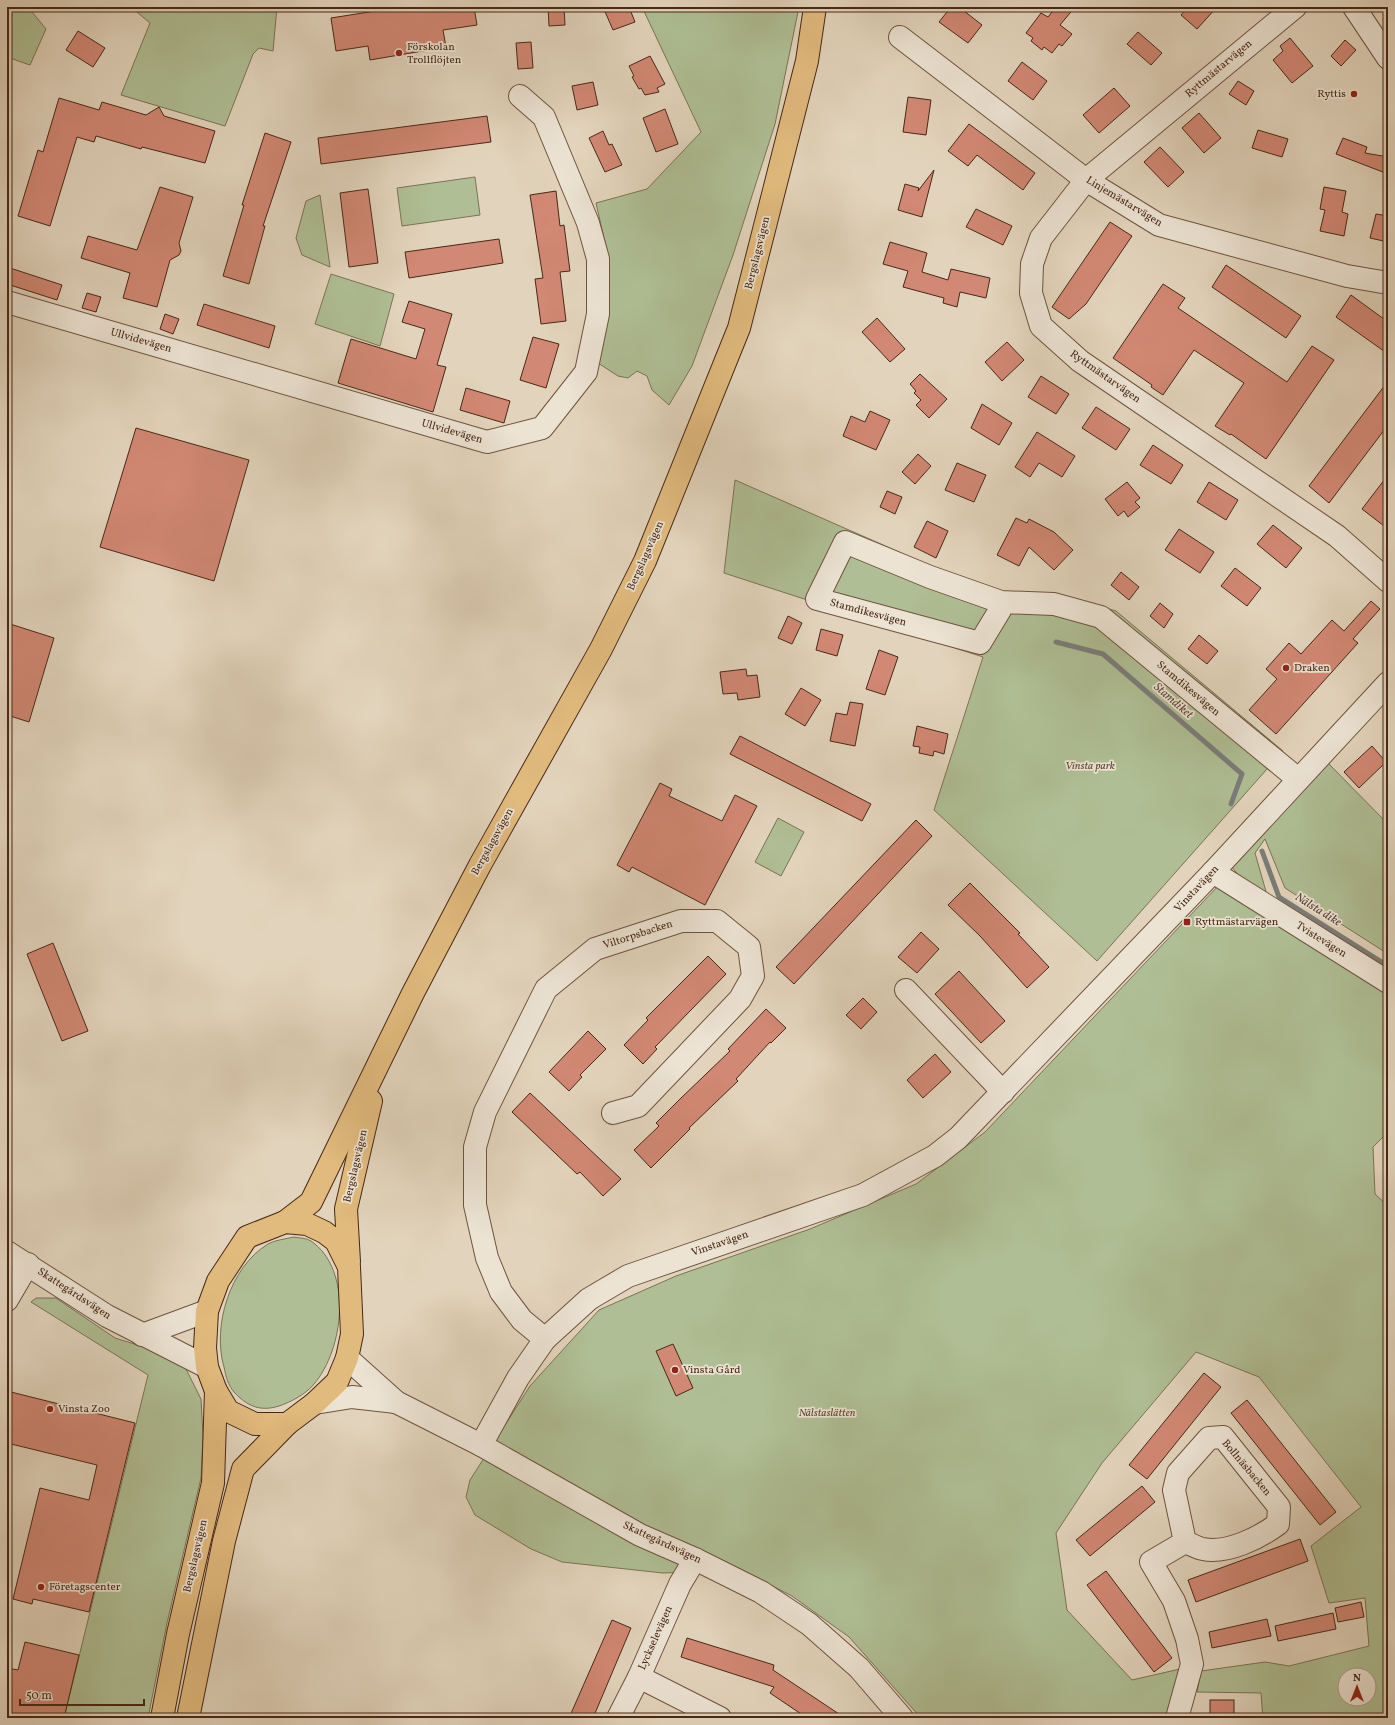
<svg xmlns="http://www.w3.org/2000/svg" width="1395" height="1725" font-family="Vollkorn,serif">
<rect width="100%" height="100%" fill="#e2d4bc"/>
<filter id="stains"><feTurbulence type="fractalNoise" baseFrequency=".005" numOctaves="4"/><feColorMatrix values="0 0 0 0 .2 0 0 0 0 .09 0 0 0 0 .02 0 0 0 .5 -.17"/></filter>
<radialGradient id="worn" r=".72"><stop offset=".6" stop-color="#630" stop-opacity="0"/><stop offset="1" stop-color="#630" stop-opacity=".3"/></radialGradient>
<g fill="#afbe94" stroke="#7c7354" fill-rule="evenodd">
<polygon points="7,7 28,7 46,29 30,65 7,57"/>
<polygon points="131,7 277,7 273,51 259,48 253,54 225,126 121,95 150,23"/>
<polygon points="642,7 799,7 775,124 733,255 692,366 669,405 652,390 647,376 637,371 628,378 618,376 598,363 609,260 596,203 647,189 701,132"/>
<polygon points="475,177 480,215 402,226 397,188"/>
<polygon points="320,195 330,267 302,255 296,238 306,201"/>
<polygon points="331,274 394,294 380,346 315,324"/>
<polygon points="735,480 1004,598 1074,599 1116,611 1283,751 1097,961 934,810 983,657 724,573"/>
<polygon points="1328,763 1386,822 1388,820 1388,954 1285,888 1265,839 1255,853 1267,895 1241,878 1231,866"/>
<polygon points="778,818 804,832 781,876 755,862"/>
<path d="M1219 885 1388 994V1132L1373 1147 1375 1194 1388 1206V1718H1263L1261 1693 1197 1692 1201 1671 1265 1662 1289 1666 1369 1646 1365 1598 1329 1603 1311 1546 1361 1507 1259 1377 1196 1352 1102 1463 1056 1533 1067 1610 1132 1680 1180 1669 1169 1718H921L849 1637 792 1596 741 1570 663 1573 562 1562 531 1549 475 1515 466 1497 470 1480 530 1386 599 1310 676 1276 810 1229 916 1184 985 1132ZM1345 1675H1369V1699H1345Z"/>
<path d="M294 1237C299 1238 307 1238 311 1241 353 1270 344 1349 314 1384 306 1394 291 1402 279 1406 260 1412 247 1406 234 1392 228 1385 226 1377 224 1367 212 1326 230 1267 268 1244 275 1240 285 1239 294 1237Z"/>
<polygon points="36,1298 56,1298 115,1338 157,1351 185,1367 201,1399 203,1436 201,1478 167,1623 148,1718 64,1718 148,1375 31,1302"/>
</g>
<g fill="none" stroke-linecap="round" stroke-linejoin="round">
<g stroke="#7a7d79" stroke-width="5">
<polyline points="1056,642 1103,654 1242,774 1231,804"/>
<polyline points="1262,851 1279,897 1388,966"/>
</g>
</g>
<g fill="#d18874" stroke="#492815">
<polygon points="388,7 474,7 477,25 443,30 446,47 370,60 368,46 336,51 331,18 388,9"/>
<polygon points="548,7 564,7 565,25 549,26"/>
<polygon points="603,7 629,7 635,22 613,30"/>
<polygon points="951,7 959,7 982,25 968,43 939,22"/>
<polygon points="1056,7 1075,7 1060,25 1072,34 1062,46 1059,44 1052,53 1044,47 1042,50 1031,41 1033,38 1026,33 1041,13 1048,17"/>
<polygon points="1188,7 1217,7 1197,29 1181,15"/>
<polygon points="78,31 105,48 93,67 66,50"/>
<polygon points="1138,32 1162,53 1151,65 1127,44"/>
<polygon points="1290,38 1313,66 1292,83 1273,60 1283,51 1280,46"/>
<polygon points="1345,40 1356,50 1341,66 1331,56"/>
<polygon points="531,42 533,68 518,69 516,43"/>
<polygon points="650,56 665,84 657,88 659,92 645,95 641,88 639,89 632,77 634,76 629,66"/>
<polygon points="1022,62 1047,81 1033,100 1008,81"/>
<polygon points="1238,81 1254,91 1246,105 1229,94"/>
<polygon points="593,82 598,105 577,110 572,86"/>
<polygon points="1114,88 1130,106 1099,133 1083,115"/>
<polygon points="908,97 931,100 926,135 903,132"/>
<polygon points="59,98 99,110 102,102 146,115 159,107 164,116 215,131 205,163 142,147 141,149 96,136 94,142 77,137 50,226 18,216 38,150 43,152"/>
<polygon points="665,109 678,144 656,152 643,118"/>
<polygon points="1199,113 1221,138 1204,153 1182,128"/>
<polygon points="487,116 491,142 321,164 318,138"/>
<polygon points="969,124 1035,173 1023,190 977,155 968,166 948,151"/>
<polygon points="1258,130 1288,139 1282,157 1252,148"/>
<polygon points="603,131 609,145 612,144 622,165 605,172 589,138"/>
<polygon points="265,133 291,142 263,226 265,226 249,284 223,276 244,205 242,205"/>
<polygon points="1343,138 1367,147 1365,153 1388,157 1388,174 1336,154"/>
<polygon points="1160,147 1184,172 1168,187 1144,162"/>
<polygon points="934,170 922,217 898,210 905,184 919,188 918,191"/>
<polygon points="160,187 193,197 179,243 181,251 179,255 170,260 157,307 123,298 130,273 81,258 88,236 137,250"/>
<polygon points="1324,187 1346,191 1342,212 1348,214 1344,236 1320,231 1325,210 1320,209"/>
<polygon points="368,189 378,263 349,267 340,193"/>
<polygon points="556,191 560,226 564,225 570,271 560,272 566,321 541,324 535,279 543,278 530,195"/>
<polygon points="976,209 1012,226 1003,245 966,227"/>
<polygon points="1376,214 1388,216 1388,242 1370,238"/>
<polygon points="1110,222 1132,236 1086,304 1069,319 1052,307"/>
<polygon points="499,239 503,263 409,278 405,252"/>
<polygon points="890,242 927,253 922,272 948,280 951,269 990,278 986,298 960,292 957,307 943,303 944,298 903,287 908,271 883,264"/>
<polygon points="1226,265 1301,316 1286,338 1212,287"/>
<polygon points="7,267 62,285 57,300 7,284"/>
<polygon points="1163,284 1185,298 1178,308 1287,382 1312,346 1334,360 1266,459 1231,434 1230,435 1215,426 1244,383 1194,350 1163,395 1151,387 1152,385 1113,358"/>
<polygon points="87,293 101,297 96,312 82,308"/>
<polygon points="1351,295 1388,322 1388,354 1336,317"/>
<polygon points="409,301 452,314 437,365 446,367 433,412 338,383 351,339 416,359 425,329 402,322"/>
<polygon points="204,304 275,326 269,348 197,325"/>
<polygon points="165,314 179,319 173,334 160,329"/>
<polygon points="877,318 905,349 890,362 862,332"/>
<polygon points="533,337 559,344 546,388 520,380"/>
<polygon points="1007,342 1024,360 1002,381 985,362"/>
<polygon points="920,374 947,399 929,418 916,405 921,400 914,393 916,391 910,384"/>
<polygon points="1041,376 1069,394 1056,414 1028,397"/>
<polygon points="1388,381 1388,425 1329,503 1309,486"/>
<polygon points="466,388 510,401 504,423 460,410"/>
<polygon points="982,404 1012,423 999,445 971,428"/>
<polygon points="1096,407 1130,429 1116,450 1082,428"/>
<polygon points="870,411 890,420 876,450 843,436 851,416 865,422"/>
<polygon points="136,428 249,460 214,581 100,547"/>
<polygon points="1037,432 1075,456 1062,477 1039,463 1030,477 1015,467"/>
<polygon points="1153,445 1183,465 1171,484 1140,465"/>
<polygon points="918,454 931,466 915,484 902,472"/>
<polygon points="957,463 986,475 974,502 945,490"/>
<polygon points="1388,475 1388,529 1362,509"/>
<polygon points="1127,482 1140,498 1135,502 1140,507 1128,517 1124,511 1118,516 1105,499"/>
<polygon points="1209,482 1238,500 1226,520 1197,502"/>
<polygon points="887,491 902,497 895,514 880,507"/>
<polygon points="1016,518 1027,523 1029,519 1054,532 1073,550 1054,570 1029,547 1019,566 997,555"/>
<polygon points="927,521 948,531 936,558 914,547"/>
<polygon points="1273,525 1302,548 1286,568 1257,544"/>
<polygon points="1179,529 1214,552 1200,573 1165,550"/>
<polygon points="1235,568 1261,588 1247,606 1221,586"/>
<polygon points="1121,572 1139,587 1129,600 1111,585"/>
<polygon points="1371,601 1380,609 1353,639 1358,643 1276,734 1249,710 1277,679 1266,669 1289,643 1301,654 1332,620 1344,631"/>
<polygon points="1160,603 1173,614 1164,628 1150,616"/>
<polygon points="788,616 802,623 792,644 778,638"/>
<polygon points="7,623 54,638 29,722 7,715"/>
<polygon points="821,629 843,635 837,656 816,650"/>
<polygon points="1199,635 1218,651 1207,664 1188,649"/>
<polygon points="879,650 898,657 885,695 866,689"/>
<polygon points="746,669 747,676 757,675 760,697 738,700 737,693 723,694 720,672"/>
<polygon points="801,688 821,700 805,726 785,714"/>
<polygon points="850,702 863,704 855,746 830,741 836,713 847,715"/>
<polygon points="917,726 948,734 944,754 934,751 933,756 919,753 920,747 913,746"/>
<polygon points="740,736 871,804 862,821 730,754"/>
<polygon points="1372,746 1386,762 1359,788 1344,772"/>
<polygon points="660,783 672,789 669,796 722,821 735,795 757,806 705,905 632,867 629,872 617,865"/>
<polygon points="916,820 932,836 794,984 776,967"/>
<polygon points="970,883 1020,933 1018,934 1049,967 1027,988 980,936 948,905"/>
<polygon points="921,932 939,949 917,973 898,957"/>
<polygon points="53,943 88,1031 62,1041 27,954"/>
<polygon points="708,956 726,974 655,1047 657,1049 643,1064 624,1045 648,1020 646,1018"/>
<polygon points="959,971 1005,1021 981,1043 935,994"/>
<polygon points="863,998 877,1012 861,1029 846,1015"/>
<polygon points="766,1009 786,1028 771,1043 770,1042 736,1079 738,1081 689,1128 690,1129 651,1168 634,1150 659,1126 656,1123 680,1099 730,1051 728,1049"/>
<polygon points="588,1031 606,1049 580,1075 582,1077 569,1091 549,1072"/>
<polygon points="935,1054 951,1072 923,1098 907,1080"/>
<polygon points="530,1093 621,1179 603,1196 580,1172 577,1174 512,1112"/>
<polygon points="673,1344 693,1388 676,1396 656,1351"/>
<polygon points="1204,1373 1221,1387 1147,1479 1129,1465"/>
<polygon points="7,1391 135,1423 89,1612 33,1599 32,1604 13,1599 40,1488 89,1500 97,1465 7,1443"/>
<polygon points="1247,1400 1336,1512 1320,1525 1231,1413"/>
<polygon points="1142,1486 1155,1502 1090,1556 1076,1540"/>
<polygon points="1300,1539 1308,1561 1196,1602 1188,1580"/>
<polygon points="1106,1571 1172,1658 1154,1672 1087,1585"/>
<polygon points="1361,1602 1364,1617 1338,1622 1335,1608"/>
<polygon points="1333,1613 1336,1629 1278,1641 1275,1626"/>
<polygon points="1267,1619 1271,1636 1212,1648 1209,1632"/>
<polygon points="612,1620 631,1628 593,1718 569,1718"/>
<polygon points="687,1638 774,1665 773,1670 845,1718 807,1718 770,1693 774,1687 681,1657"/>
<polygon points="25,1642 79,1655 64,1718 7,1718 7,1668 18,1670"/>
<rect x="1210" y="1700" width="24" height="18"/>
</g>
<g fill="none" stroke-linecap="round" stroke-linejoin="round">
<g stroke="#6f533f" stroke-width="24">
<g id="minor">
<polyline points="1295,7 1086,180 1041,238 1032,264 1031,293 1041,326 1080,361 1337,536 1388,581"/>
<polyline points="1354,7 1388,58"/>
<polyline points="900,37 1086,180 1159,225 1347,276 1388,283"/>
<polyline points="7,302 487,442 542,428 586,372 598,314 598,259 588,223 544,117 520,96"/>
<polyline points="1001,602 1000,610 980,643 817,599 845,542 930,577 1001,602 1054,604 1101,617 1298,779"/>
<polyline points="1213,872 1388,982"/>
<polyline points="906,990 1003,1092"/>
<polyline points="7,1252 107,1316 207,1367"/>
<polyline points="7,1300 28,1264"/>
<polyline points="142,1335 207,1311"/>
<polyline points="545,1339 522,1320 501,1292 487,1258 475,1205 475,1147 485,1112 540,1001 546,989 595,949 681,921 717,921 749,947 753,976 740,999 638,1106 613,1113"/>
<polyline points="347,1358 396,1402 481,1445 640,1535 695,1559 761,1592 809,1624 859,1668 902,1718"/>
<polyline points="315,1403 352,1397 396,1402"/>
<polyline points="481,1445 518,1378 545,1339 589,1299 628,1276 863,1195 935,1156 958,1138 1213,872 1388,683"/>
<polyline points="639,1677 720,1718"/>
<polyline points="618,1718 639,1677 680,1584 695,1559"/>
<path d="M1177 1718 1192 1664 1187 1639 1174 1601 1151 1562 1185 1542C1191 1544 1197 1548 1203 1549 1227 1554 1259 1538 1278 1524L1279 1507 1223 1437 1209 1438 1178 1473 1174 1490 1185 1542"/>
</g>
</g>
<g stroke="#492815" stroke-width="24">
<g id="major">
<polyline points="285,1222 311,1202 413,993 480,865 601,649 645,561 739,328 807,61 815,7"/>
<polygon points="285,1222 307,1224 324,1232 336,1241 349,1267 352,1334 347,1358 337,1382 315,1403 287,1424 255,1424 228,1411 216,1391 207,1367 205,1348 207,1311 218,1281 247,1237"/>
<polyline points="349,1262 346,1209 371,1101"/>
<polyline points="162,1718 178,1634 213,1483 216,1391"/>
<polyline points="188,1718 224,1541 243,1469 287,1424"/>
</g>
</g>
<use href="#minor" stroke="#ece3d3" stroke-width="22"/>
<use href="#major" stroke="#e1ba7e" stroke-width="22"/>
</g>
<g fill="#8f2418" stroke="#ece3d3" stroke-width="1.5">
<circle cx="399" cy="53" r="4"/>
<circle cx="1354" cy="94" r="4"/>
<circle cx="1286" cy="668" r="4"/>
<rect x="1183" y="918" width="8" height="8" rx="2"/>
<circle cx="675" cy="1370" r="4"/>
<circle cx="50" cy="1409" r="4"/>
<circle cx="41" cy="1587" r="4"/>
</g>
<g text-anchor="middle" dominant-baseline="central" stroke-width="3.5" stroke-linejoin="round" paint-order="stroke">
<g font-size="11" fill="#492815" stroke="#ece3d3" text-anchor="start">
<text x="407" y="47">Förskolan<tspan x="407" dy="13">Trollflöjten</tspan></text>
<text x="1346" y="94" text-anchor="end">Ryttis</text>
<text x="1294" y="668">Draken</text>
<text x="1195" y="922">Ryttmästarvägen</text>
<text x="683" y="1370">Vinsta Gård</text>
<text x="58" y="1409">Vinsta Zoo</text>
<text x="49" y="1587">Företagscenter</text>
</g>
<g font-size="11" fill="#492815" stroke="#ece3d3">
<text transform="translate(1219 69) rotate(-40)">Ryttmästarvägen</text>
<text transform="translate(1124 202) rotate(31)">Linjemästarvägen</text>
<text transform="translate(758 253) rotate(-76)">Bergslagsvägen</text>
<text transform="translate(141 341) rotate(16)">Ullvidevägen</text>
<text transform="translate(1105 377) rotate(35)">Ryttmästarvägen</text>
<text transform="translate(452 432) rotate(16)">Ullvidevägen</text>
<text transform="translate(646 556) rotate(-66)">Bergslagsvägen</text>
<text transform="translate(868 613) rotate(15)">Stamdikesvägen</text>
<text transform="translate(1188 689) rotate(40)">Stamdikesvägen</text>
<text transform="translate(493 842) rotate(-61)">Bergslagsvägen</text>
<text transform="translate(1197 889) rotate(-47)">Vinstavägen</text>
<text transform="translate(638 935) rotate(-18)">Viltorpsbacken</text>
<text transform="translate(1321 940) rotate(32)">Tvistevägen</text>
<text transform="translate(356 1166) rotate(-77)">Bergslagsvägen</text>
<text transform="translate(720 1244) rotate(-19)">Vinstavägen</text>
<text transform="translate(74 1294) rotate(33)">Skattegårdsvägen</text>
<text transform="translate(1246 1468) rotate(50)">Bollnäsbacken</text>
<text transform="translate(662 1543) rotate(25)">Skattegårdsvägen</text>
<text transform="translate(196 1556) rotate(-77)">Bergslagsvägen</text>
<text transform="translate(656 1638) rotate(-66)">Lyckselevägen</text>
</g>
<g font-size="11" font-style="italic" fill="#5d462e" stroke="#ece3d3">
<text x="1090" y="766">Vinsta park</text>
<text x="827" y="1413">Nälstaslätten</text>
</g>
<g font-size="12" font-style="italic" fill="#594436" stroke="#ece3d3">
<text transform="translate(1173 701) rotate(41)">Stamdiket</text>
<text transform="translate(1318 910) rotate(32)">Nälsta dike</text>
</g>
</g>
<rect width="1395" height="1725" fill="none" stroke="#e2d4bc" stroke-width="24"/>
<rect x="8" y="8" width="1379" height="1709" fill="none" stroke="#492815" stroke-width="2"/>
<rect x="12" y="12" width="1371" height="1701" fill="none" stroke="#492815"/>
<g transform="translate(1357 1687)"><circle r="19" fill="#ece3d3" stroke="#ab9887"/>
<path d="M0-3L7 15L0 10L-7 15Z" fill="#8f2418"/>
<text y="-6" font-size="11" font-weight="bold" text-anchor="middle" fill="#492815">N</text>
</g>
<path d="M20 1699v6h124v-6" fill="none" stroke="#492815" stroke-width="2"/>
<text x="26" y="1699" font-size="12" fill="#492815" stroke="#ece3d3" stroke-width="3" paint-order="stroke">50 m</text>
<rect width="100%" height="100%" filter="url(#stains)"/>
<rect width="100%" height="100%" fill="url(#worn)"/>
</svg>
